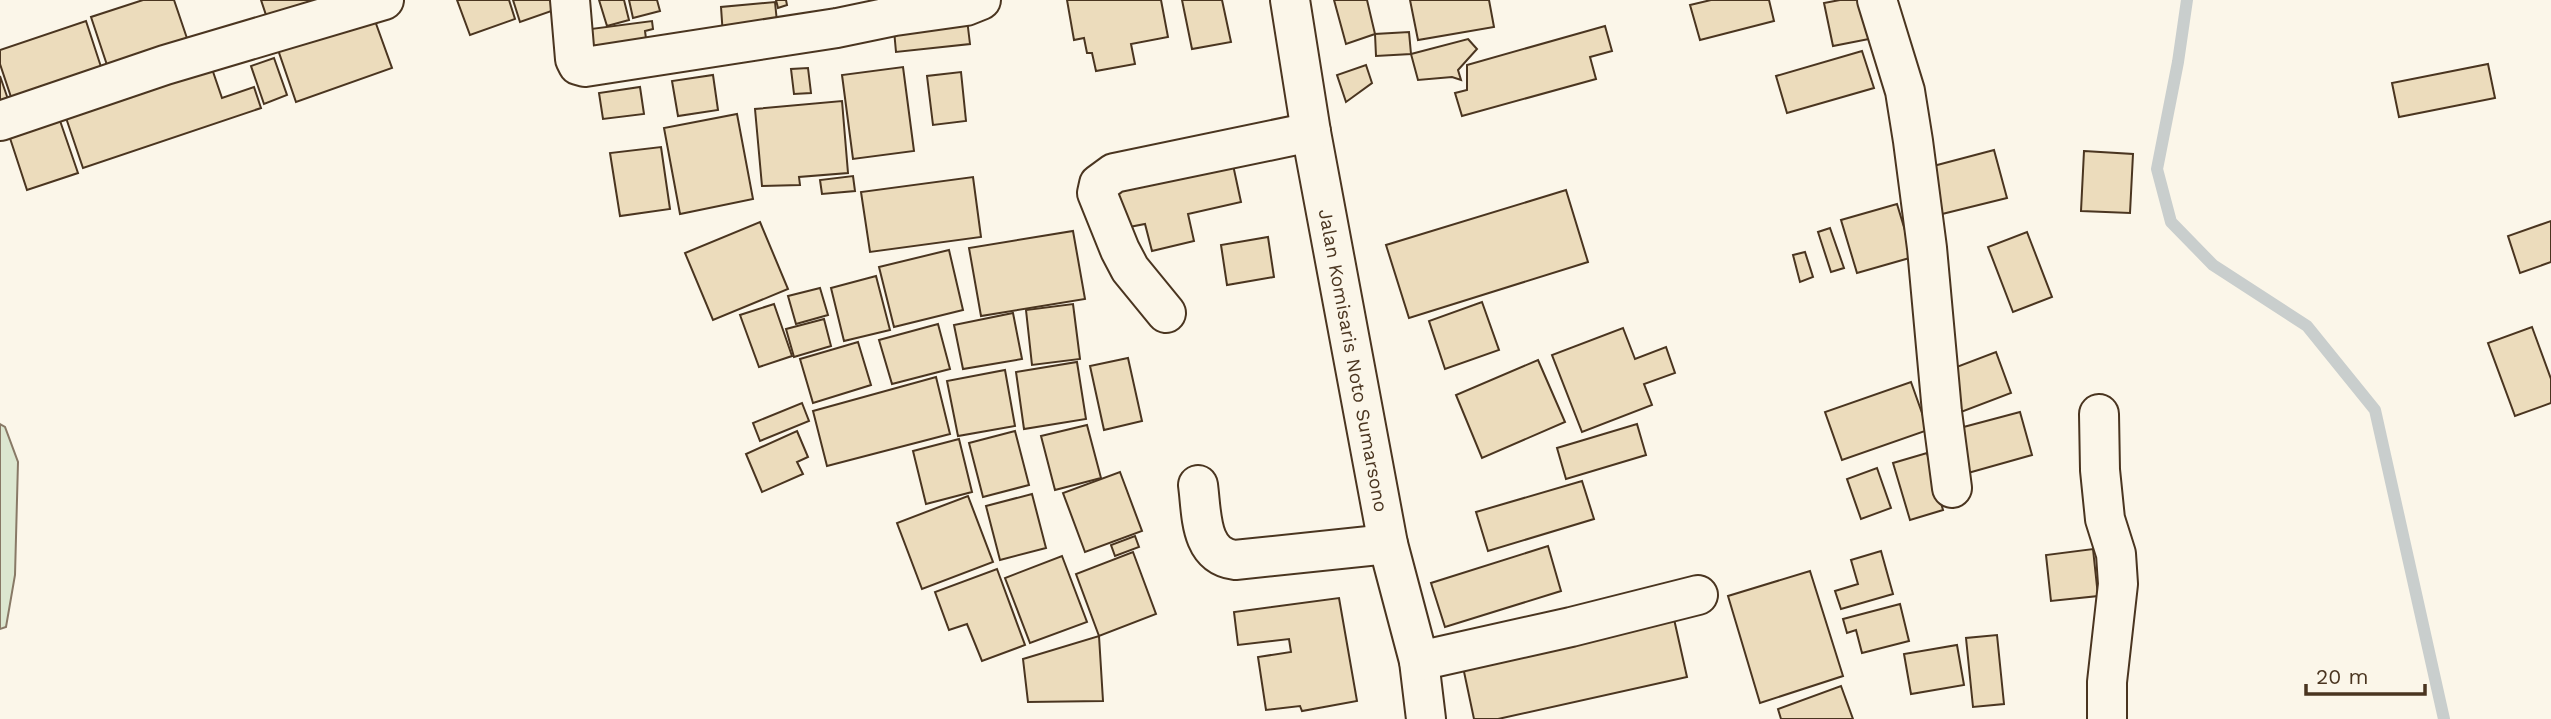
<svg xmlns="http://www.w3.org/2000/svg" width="2551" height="719" font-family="'Work Sans',sans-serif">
<rect width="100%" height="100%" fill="#fbf6e9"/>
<polygon fill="#dce7d0" stroke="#887966" stroke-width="2" points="0,424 5,427 18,462 15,575 6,627 0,629"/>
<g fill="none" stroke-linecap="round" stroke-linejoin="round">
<polyline stroke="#c9cecd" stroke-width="12" points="2187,0 2178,62 2157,169 2171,222 2213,265 2307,326 2375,410 2444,719"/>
</g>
<g fill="#ecdcbc" stroke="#4a3520" stroke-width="2">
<polygon points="143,0 174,0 191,50 111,77 91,17"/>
<polygon points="261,0 317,0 270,27"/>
<polygon points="457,0 509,0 515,19 470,35"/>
<polygon points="513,0 560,0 563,7 520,22"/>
<polygon points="599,0 624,0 629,20 607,26"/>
<polygon points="629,0 657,0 660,11 633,18"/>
<polygon points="776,0 786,0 787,5 778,8"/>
<polygon points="1067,0 1161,0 1168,37 1131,44 1135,64 1096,71 1092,53 1087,53 1084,38 1074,40"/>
<polygon points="1182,0 1222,0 1231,42 1192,49"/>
<polygon points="1334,0 1367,0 1375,34 1346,44"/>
<polygon points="1410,0 1489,0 1494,27 1418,40"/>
<polygon points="1711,0 1769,0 1774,21 1700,40 1690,5"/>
<polygon points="1840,0 1861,0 1869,39 1833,46 1824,3"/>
<polygon points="775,2 778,32 723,36 721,7"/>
<polygon points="370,7 392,68 296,102 275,41"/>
<polygon points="966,11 970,44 896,52 893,19"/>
<polygon points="86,21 105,79 15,109 0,64 0,50"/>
<polygon points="652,21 653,29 645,31 648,54 587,62 583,30"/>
<polygon points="1605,26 1612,51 1590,57 1596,79 1462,116 1455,93 1467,90 1467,65"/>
<polygon points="1409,32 1411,54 1376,56 1375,34"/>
<polygon points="1468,39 1477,49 1458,70 1461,80 1452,77 1418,80 1411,54"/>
<polygon points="1862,51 1874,88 1787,113 1776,76"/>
<polygon points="274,58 287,95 264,104 251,66"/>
<polygon points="209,60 222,98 254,87 261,108 83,168 63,109"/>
<polygon points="2488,64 2495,98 2399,117 2392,83"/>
<polygon points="1366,65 1372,83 1346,102 1337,75"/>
<polygon points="903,67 914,151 853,159 842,75"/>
<polygon points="808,68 811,93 794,94 791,69"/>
<polygon points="961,72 966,121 933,125 927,76"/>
<polygon points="713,75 718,110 678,116 672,81"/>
<polygon points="0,76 12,111 0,115"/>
<polygon points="640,87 644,114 603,119 599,93"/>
<polygon points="842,101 848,173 799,177 800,185 762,186 755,109"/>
<polygon points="57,112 78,173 27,190 7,129"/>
<polygon points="737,114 753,199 680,214 664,128"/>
<polygon points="661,147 670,209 620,216 610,153"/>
<polygon points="1994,150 2007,198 1934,216 1922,169"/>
<polygon points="1230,151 1241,202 1188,214 1194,241 1152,251 1145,224 1119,229 1108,178"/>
<polygon points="2084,151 2133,154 2130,213 2081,211"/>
<polygon points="853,176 855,191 822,194 820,180"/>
<polygon points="973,177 981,237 870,252 861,192"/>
<polygon points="1566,190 1588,262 1409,318 1386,245"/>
<polygon points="1897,204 1913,257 1857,273 1841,220"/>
<polygon points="2551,221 2551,262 2520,273 2508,236"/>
<polygon points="760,222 788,289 713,320 685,253"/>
<polygon points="1830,228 1844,268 1831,272 1818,232"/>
<polygon points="1073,231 1085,299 981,316 969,248"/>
<polygon points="2027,232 2052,297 2013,312 1988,247"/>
<polygon points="1268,237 1274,277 1227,285 1221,245"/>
<polygon points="949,250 963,310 894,327 879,267"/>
<polygon points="1805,252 1813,277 1800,282 1793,255"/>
<polygon points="876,276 890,330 844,341 831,288"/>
<polygon points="820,288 828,315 796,324 788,296"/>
<polygon points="1482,302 1499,350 1445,369 1429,321"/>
<polygon points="774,304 792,356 759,367 740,315"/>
<polygon points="1073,304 1080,359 1032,365 1026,310"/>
<polygon points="1013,313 1022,359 963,369 954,325"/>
<polygon points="824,319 831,346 794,357 786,329"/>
<polygon points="938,324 950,369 892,384 879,340"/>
<polygon points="2532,327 2551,379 2551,403 2515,416 2488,343"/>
<polygon points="1623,328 1635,359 1666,347 1675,373 1644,384 1652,405 1582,432 1552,355"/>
<polygon points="858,342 871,385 813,403 800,359"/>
<polygon points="1996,352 2011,393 1961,412 1946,371"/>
<polygon points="1128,358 1142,421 1104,430 1090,366"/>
<polygon points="1538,360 1565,422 1482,458 1456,395"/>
<polygon points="1077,362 1086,419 1024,429 1016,372"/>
<polygon points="1005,370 1015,426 958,436 947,381"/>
<polygon points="936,377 950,434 827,466 813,411"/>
<polygon points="1911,382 1928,430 1842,460 1825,412"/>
<polygon points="802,403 809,421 760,441 753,423"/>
<polygon points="2020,412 2032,455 1968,473 1956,429"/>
<polygon points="1637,424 1646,455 1566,479 1557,448"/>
<polygon points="1087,425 1101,478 1055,490 1041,436"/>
<polygon points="797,431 808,457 797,462 803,474 762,492 746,454"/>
<polygon points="1015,431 1029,485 983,497 969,443"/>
<polygon points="959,439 972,492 926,504 913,451"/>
<polygon points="1927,453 1943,510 1910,520 1893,463"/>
<polygon points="1877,468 1891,508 1861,519 1847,479"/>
<polygon points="1120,472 1142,531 1085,552 1063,493"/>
<polygon points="1582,481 1594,519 1488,551 1476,512"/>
<polygon points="1032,494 1046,548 1000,560 986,506"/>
<polygon points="968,496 993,562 922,589 897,523"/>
<polygon points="1135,536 1139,547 1115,556 1111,545"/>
<polygon points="1548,546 1561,591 1445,627 1431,583"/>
<polygon points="2093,549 2098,596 2051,601 2046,555"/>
<polygon points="1881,551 1893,594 1841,609 1835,591 1858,584 1851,560"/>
<polygon points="1133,552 1156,614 1099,636 1076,574"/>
<polygon points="1062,556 1087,622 1030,643 1005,578"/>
<polygon points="997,569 1025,645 982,661 967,624 949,630 935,592"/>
<polygon points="1810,571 1843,676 1760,703 1728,596"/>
<polygon points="1339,598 1357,701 1302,711 1300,706 1266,710 1258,657 1291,652 1289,639 1238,645 1234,612"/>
<polygon points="1900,604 1909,641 1862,653 1856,630 1847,633 1843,619"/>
<polygon points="1674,619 1687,677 1498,719 1474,719 1463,667"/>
<polygon points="1997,635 2004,704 1973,707 1966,638"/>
<polygon points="1099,636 1103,701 1028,702 1023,659"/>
<polygon points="1957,645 1964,685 1911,694 1904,654"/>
<polygon points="1841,686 1853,719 1781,719 1778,709"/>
</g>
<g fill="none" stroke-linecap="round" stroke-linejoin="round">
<g stroke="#4a3520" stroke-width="42">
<g id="minor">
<polyline points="570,0 575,59 578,65 585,67 837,28 895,16 966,6 981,0"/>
<path id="s1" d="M1290 0 1311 132 1388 544 1419 661 1426 719"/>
<polyline points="1877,0 1905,91 1913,141 1927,248 1942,412 1952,488"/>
<polyline points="0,121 165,65 384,0"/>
<polyline points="1166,313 1130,269 1120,250 1097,193 1099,184 1114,173 1311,132"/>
<polyline points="2099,414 2100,470 2105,519 2116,554 2118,584 2107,682 2107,719"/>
<path d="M1198 485C1202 514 1199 555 1235 560L1388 544"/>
<polyline points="1419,661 1571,627 1698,595"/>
</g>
</g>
<use href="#minor" stroke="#fbf6e9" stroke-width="38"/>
</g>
<g text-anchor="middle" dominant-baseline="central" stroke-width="5" stroke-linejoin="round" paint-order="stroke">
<g font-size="19" fill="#4a3520" stroke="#fbf6e9">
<text stroke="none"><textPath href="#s1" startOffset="366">Jalan Komisaris Noto Sumarsono</textPath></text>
</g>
</g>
<path d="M2306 684v10h119v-10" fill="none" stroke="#4a3520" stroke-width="3.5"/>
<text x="2316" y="684" font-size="21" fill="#4a3520" stroke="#fbf6e9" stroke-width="5" paint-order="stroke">20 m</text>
</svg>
